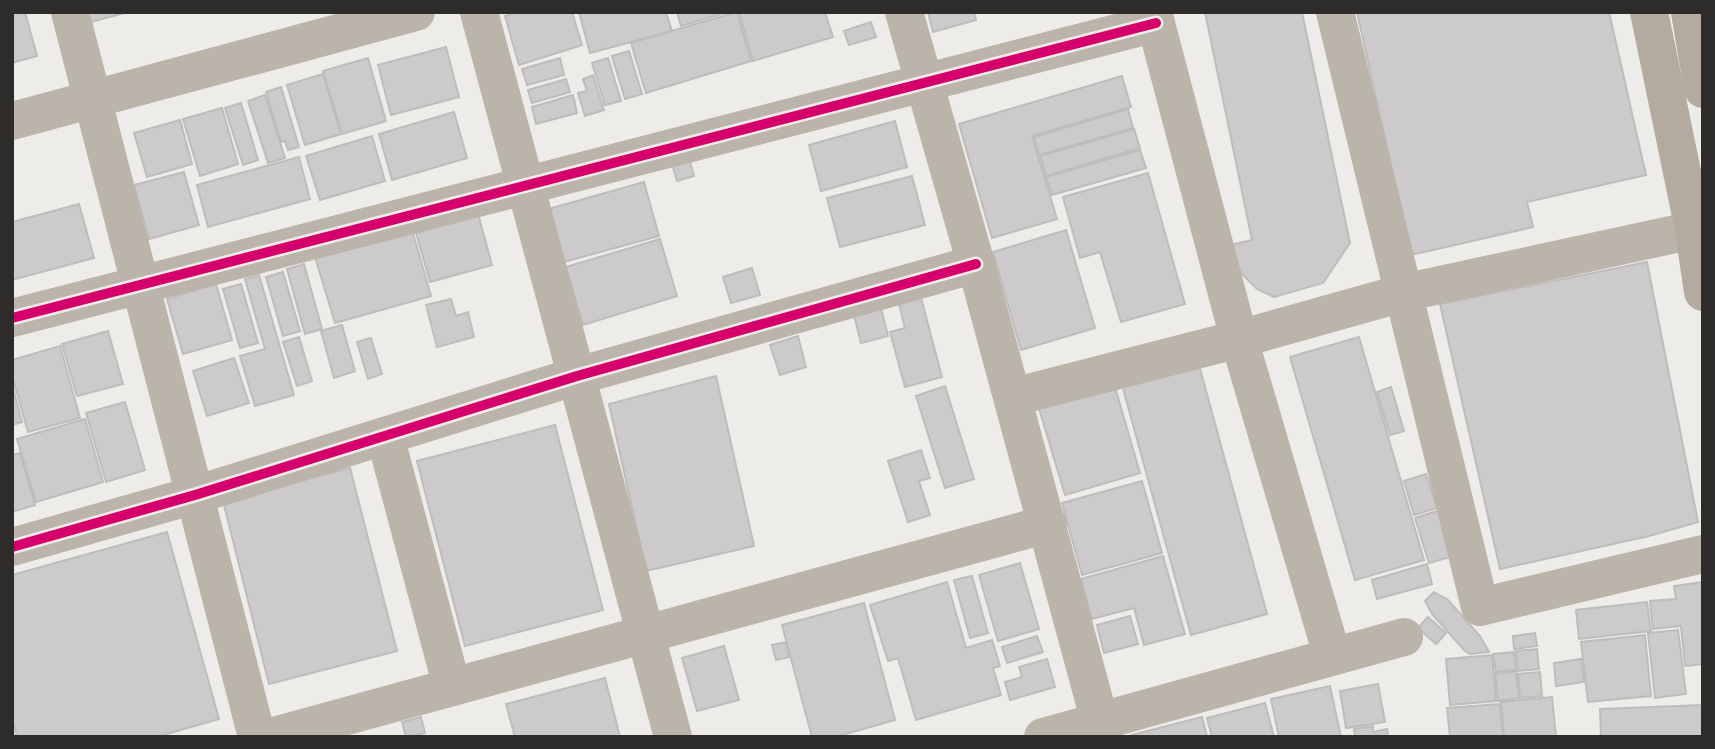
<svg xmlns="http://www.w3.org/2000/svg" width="1715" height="749" font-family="'IBM Plex Serif',serif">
<rect width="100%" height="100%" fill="#eeece9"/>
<g fill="#cccaca" stroke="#bebdbc" stroke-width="2">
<polygon points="12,12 25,12 37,56 12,63"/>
<polygon points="88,12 128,12 91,22"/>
<polygon points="519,12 572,12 582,45 519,65 505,16"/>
<polygon points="579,12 666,12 672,31 590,53"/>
<polygon points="677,12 728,12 681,26"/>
<polygon points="737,12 751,61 646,93 631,43"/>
<polygon points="739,12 825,12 833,37 753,61"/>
<polygon points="928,12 974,12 976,20 933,32"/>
<polygon points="1205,12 1302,12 1350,243 1323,283 1274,297 1257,289 1234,266 1230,245 1252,240"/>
<polygon points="1357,12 1609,12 1646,175 1527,202 1533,227 1411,255"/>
<polygon points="871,22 876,37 849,45 844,31"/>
<polygon points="446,47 459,97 391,115 378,65"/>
<polygon points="629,51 642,94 625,99 612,56"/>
<polygon points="368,58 386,121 342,134 323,71"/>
<polygon points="560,58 564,75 527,85 522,69"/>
<polygon points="608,58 621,101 605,105 592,63"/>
<polygon points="323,74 341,134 305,145 287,85"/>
<polygon points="593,75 604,110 585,116 578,93 587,91 583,79"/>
<polygon points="1122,76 1131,107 1032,136 1057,219 992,238 959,124"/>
<polygon points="566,79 570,92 532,103 528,90"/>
<polygon points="281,87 299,147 288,150 285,141 281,142 266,92"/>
<polygon points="265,95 285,158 268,163 248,101"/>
<polygon points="573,95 577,113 536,124 532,107"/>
<polygon points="241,103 258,160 243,165 225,108"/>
<polygon points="222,108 238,164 200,176 183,119"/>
<polygon points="1128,109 1133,128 1039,155 1034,137"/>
<polygon points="454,112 467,158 392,180 379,134"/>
<polygon points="180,120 192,164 147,177 134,133"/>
<polygon points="895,121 907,167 821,191 809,145"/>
<polygon points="1134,129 1140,148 1046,176 1040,156"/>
<polygon points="372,136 385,181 320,200 306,156"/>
<polygon points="1140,150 1146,168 1052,195 1046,177"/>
<polygon points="299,157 310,199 208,227 197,185"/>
<polygon points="689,158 694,176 677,181 672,164"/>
<polygon points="184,172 199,225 149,239 134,185"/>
<polygon points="1148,173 1185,304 1121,322 1100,252 1080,258 1063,197"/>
<polygon points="912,176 925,225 840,247 827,198"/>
<polygon points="644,182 659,236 560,263 545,210"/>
<polygon points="79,204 94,258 12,280 12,222"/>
<polygon points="478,214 492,265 430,282 416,233"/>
<polygon points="412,230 431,296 335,323 315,257"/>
<polygon points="1066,230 1095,328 1021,350 993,252"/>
<polygon points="660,239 677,296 583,325 566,267"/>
<polygon points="1647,262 1698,522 1649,536 1500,569 1440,304"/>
<polygon points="304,264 322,329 305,334 287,269"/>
<polygon points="752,268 760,295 731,303 723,277"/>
<polygon points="283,272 300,331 283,336 266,277"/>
<polygon points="259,275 294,395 255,406 240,356 265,349 245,279"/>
<polygon points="216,284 232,340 183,354 167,299"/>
<polygon points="241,284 258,343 240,348 223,289"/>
<polygon points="919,290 942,377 905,387 890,332 905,328 897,296"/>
<polygon points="451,299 456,316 468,312 474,337 437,347 426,305"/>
<polygon points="880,304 888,336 861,343 853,311"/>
<polygon points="342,325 355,371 334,378 321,331"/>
<polygon points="108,331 123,384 77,396 62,344"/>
<polygon points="798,336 806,367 780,375 770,345"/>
<polygon points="299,337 312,381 297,386 283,342"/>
<polygon points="1359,337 1424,560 1355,580 1290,357"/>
<polygon points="371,338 382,374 368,379 357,342"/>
<polygon points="60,346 80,418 28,432 12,375 12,360"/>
<polygon points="234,358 249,403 207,416 193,371"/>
<polygon points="1199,365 1267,614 1191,635 1122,385"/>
<polygon points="716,376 754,546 646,571 609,404"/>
<polygon points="1113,380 1140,473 1065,495 1037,402"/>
<polygon points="12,384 22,422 12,425"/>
<polygon points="945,386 974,479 945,488 916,396"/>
<polygon points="1391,387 1404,431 1390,435 1377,392"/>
<polygon points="125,402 145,470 106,482 86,413"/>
<polygon points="85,419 103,482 36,502 17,439"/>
<polygon points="555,425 603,610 465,646 417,461"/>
<polygon points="921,450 930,478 919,481 930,515 908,522 888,461"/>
<polygon points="20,453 35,505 12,512 12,455"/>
<polygon points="350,468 397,651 269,684 223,501"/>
<polygon points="1426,474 1437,508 1414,515 1404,481"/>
<polygon points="1142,481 1162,553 1082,575 1062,503"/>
<polygon points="1440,510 1454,556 1429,563 1415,518"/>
<polygon points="167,532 219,719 156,737 17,737 12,718 12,575"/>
<polygon points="1163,556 1185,634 1144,645 1134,608 1092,619 1081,579"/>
<polygon points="1020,563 1039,629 998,641 979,575"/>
<polygon points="1427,564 1432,584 1377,599 1372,580"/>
<polygon points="972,576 988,633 970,638 954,580"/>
<polygon points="947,582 966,648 992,640 1000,666 993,668 1001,695 916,720 898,658 888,661 870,605"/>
<polygon points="1703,582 1703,664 1685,666 1681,626 1653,629 1650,601 1676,599 1674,586"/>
<polygon points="1434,592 1448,600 1480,636 1489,652 1470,654 1464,650 1432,614 1425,601"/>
<polygon points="1647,602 1651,631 1579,639 1576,610"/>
<polygon points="864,603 895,720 835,737 812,737 782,625"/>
<polygon points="1130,616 1138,644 1104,653 1097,625"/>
<polygon points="1428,617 1446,633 1436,644 1418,628"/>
<polygon points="1678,630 1686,694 1655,698 1648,633"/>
<polygon points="1535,633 1537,646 1514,649 1513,636"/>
<polygon points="1645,635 1651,696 1588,702 1581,642"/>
<polygon points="1037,636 1043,652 1007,663 1002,647"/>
<polygon points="786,642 789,657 776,660 772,645"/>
<polygon points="724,646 739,700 697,711 682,658"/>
<polygon points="1537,649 1539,669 1518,671 1516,651"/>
<polygon points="1514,652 1516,670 1496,672 1493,654"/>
<polygon points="1492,655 1496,701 1450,705 1446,659"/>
<polygon points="1047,659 1055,687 1010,700 1005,682 1022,677 1019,667"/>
<polygon points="1581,659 1584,682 1556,686 1554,663"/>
<polygon points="1516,671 1519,698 1498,701 1495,674"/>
<polygon points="1540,672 1542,696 1520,698 1518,674"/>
<polygon points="605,678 620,737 515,737 506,704"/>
<polygon points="1378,684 1385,722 1346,728 1340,691"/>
<polygon points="1330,686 1341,737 1279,737 1271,699"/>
<polygon points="1552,697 1556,737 1504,737 1501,702"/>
<polygon points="1265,703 1274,737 1212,737 1207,718"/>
<polygon points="1500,704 1503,737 1450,737 1447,708"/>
<polygon points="1703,705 1703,737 1601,737 1600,709"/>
<polygon points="421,717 425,733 406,737 402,722"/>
<polygon points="1202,717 1207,737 1133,737 1132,735"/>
<polygon points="1373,726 1373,732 1387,729 1388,737 1355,737 1354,729"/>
</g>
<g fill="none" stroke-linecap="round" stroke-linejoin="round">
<g stroke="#bbb4ab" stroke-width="38">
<polyline points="70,12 257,737"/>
<polyline points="479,12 673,737"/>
<polyline points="904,12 976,264 1104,737"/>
<polyline points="1153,12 1239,339 1332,655"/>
<polyline points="1335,12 1480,607 1703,554"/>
<polyline points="12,121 416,12"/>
<polyline points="12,318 1156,23"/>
<polyline points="1013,397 1239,339 1403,293 1703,228"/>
<polyline points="385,436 452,687"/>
<polyline points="12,547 195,495 577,376 976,264"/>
<polyline points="270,737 1048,524"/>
<polyline points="1043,737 1404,637"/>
</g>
<g stroke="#b3aba0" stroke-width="38">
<polyline points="1649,12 1694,230 1703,292"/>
<polyline points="1690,12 1703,89"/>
</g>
<g stroke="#efece8" stroke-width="15">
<g id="cycleway">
<polyline points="12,318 1156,23"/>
<polyline points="12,547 195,495 577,376 976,264"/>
</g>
</g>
<use href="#cycleway" stroke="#d6006c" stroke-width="10"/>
</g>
<rect width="1715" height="749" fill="none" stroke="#2e2c2b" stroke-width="28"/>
</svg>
